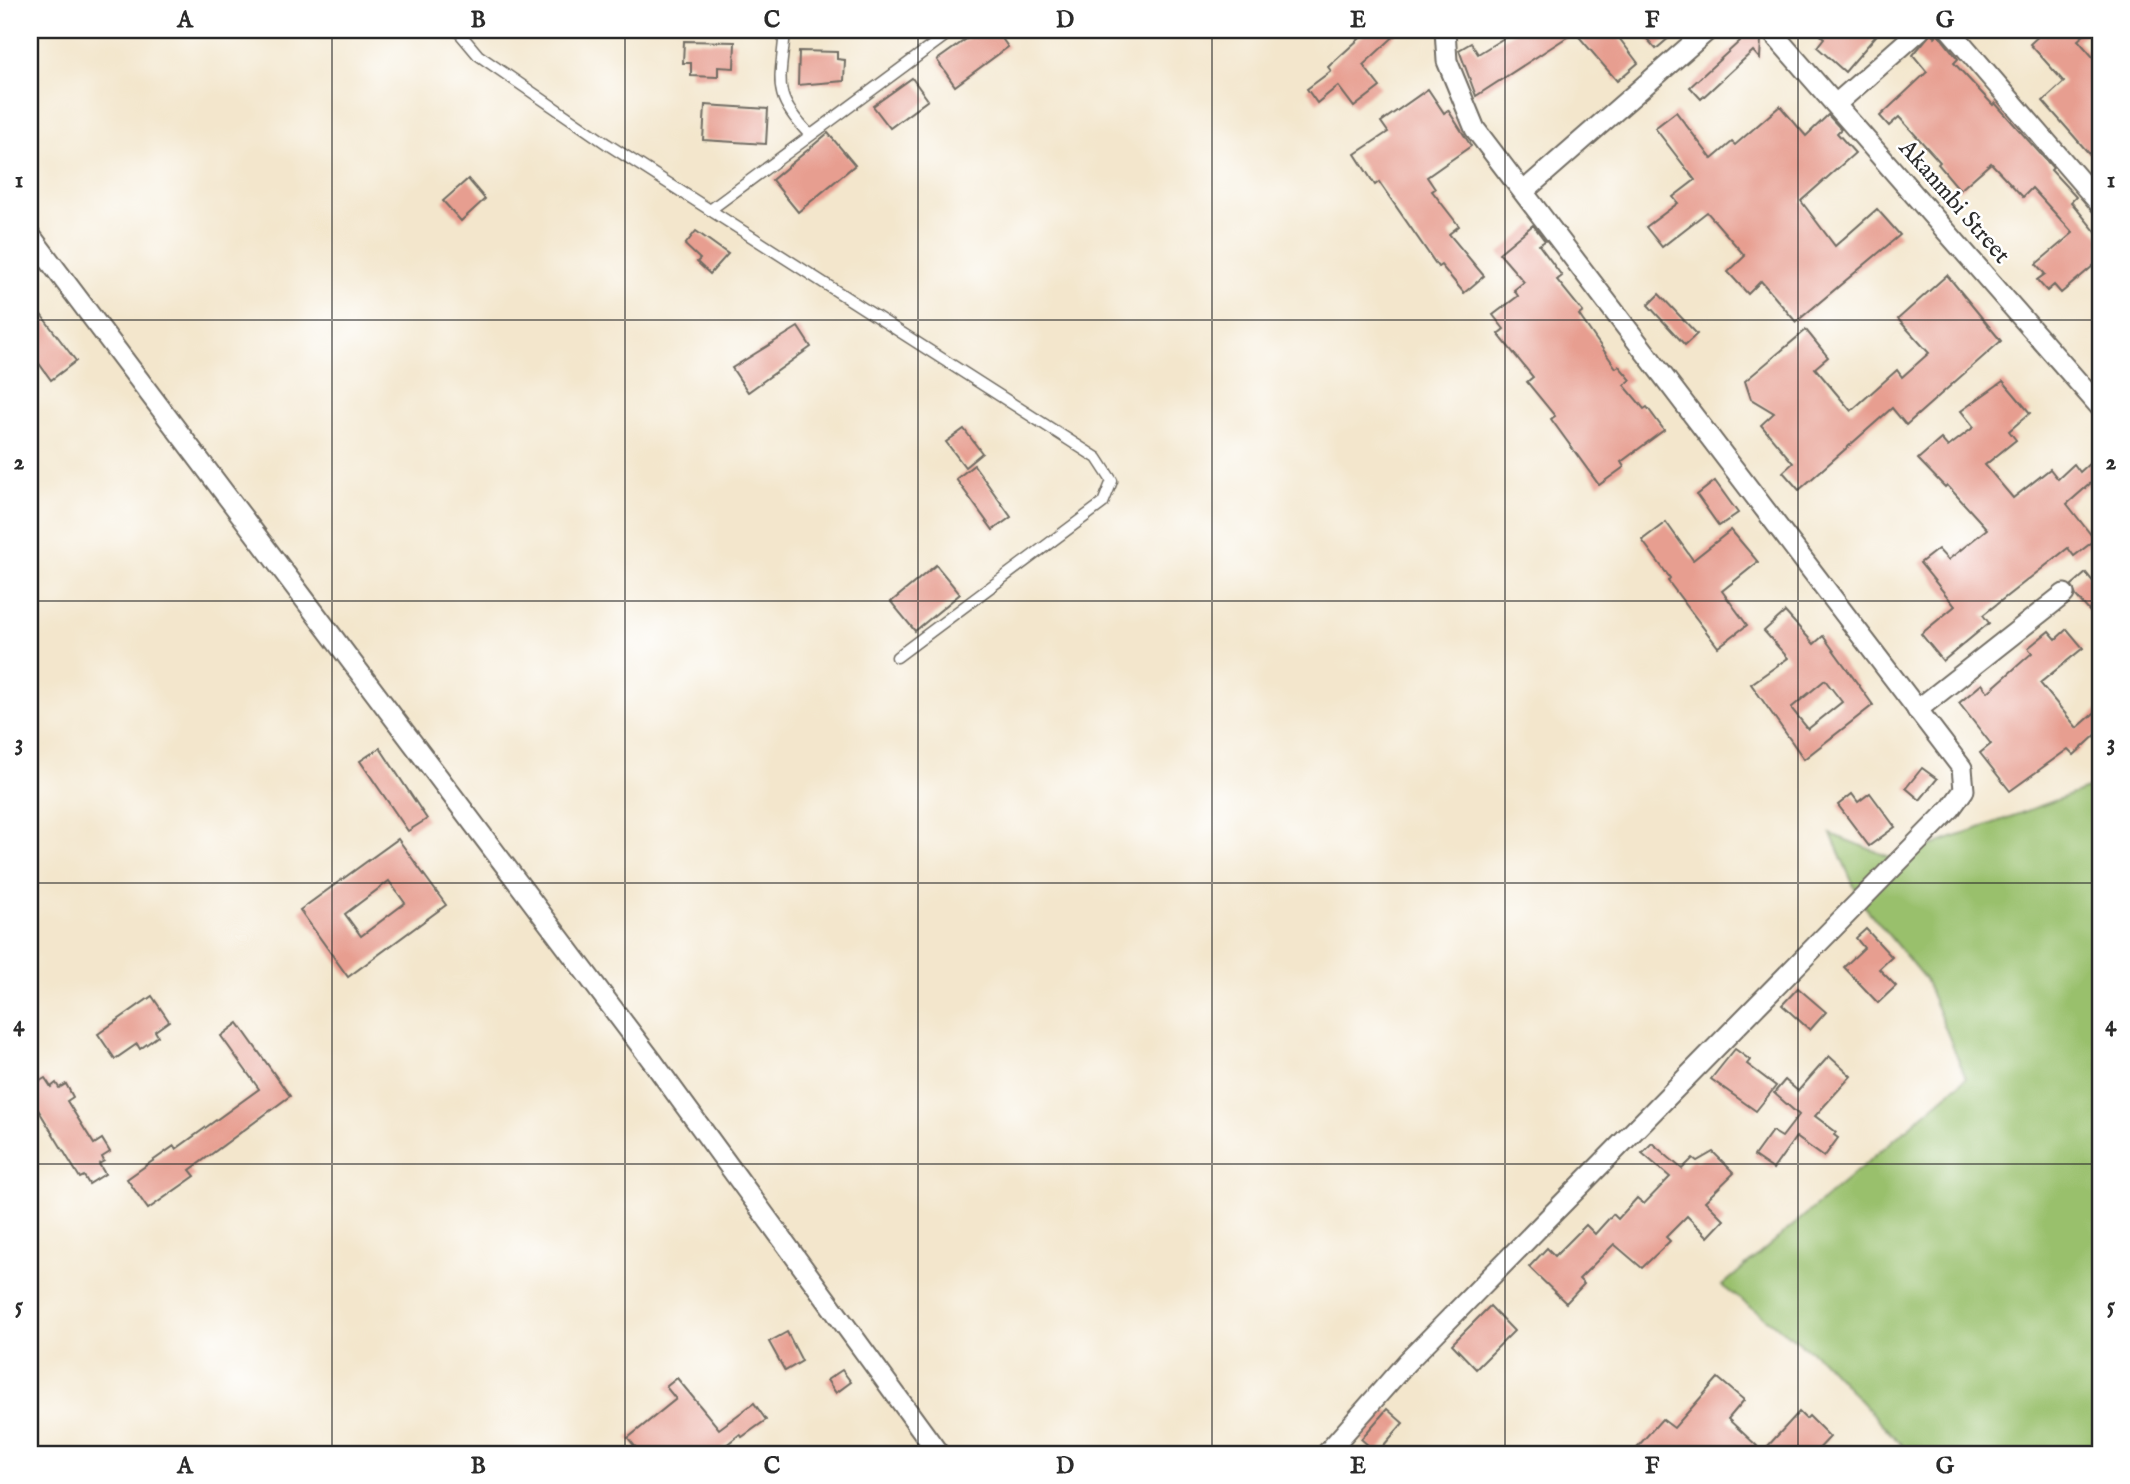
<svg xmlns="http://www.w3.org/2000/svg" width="2130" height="1484" font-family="'IM FELL English',serif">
<rect width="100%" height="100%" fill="#fff"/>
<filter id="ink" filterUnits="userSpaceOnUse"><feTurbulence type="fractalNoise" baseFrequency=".0143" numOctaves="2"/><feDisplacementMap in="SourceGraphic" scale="14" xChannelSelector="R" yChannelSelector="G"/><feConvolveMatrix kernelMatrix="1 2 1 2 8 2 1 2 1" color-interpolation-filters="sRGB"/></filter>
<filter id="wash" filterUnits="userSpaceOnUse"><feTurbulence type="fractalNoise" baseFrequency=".00686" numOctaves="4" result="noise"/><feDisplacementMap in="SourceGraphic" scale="28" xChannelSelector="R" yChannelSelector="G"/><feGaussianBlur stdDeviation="1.57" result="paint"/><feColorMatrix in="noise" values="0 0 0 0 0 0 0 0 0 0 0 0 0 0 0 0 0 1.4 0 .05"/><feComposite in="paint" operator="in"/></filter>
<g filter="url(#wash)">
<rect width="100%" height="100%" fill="#f3e6cc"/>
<polygon fill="#99c06c" stroke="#62764c" stroke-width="2" points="2095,786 2100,787 2100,1454 1910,1454 1820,1358 1722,1286 1966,1078 1925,979 1861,902 1831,834 1895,859"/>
<g id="blocks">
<g fill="#e79e90" fill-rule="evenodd">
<polygon points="979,30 996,30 1008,47 955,86 937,60"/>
<polygon points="1369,30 1401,30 1363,65 1380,87 1354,107 1338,86 1317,103 1307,89 1331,71 1328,67"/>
<polygon points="1517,30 1613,30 1638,63 1617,81 1575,32 1476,96 1459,50 1471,43 1478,54"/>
<polygon points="1639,30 1678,30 1656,49"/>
<polygon points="1752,30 1758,30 1761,39 1760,59 1753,51 1701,99 1690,87"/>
<polygon points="1815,30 1881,30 1845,72 1817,47 1824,38"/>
<polygon points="2045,30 2090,30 2078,40 2100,65 2100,166 2043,101 2064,82 2030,44"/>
<polygon points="1932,32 1935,37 1938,34 1958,59 1954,63 1993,105 1995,103 2053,168 2051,170 2076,197 2071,202 2100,237 2100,260 2061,293 2054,285 2047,291 2037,280 2045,274 2036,264 2073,233 2032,188 2023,197 1991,163 1960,190 1938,164 1940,162 1899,117 1889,126 1880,116 1927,72 1913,55"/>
<polygon points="684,41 735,42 734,68 718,67 718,77 691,76 691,63 683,63"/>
<polygon points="799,51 837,52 837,59 845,60 844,81 798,85"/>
<polygon points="912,78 928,100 890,128 873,106"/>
<polygon points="1428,89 1444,113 1448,110 1471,146 1427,177 1435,189 1432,191 1459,226 1449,234 1484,276 1464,293 1441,265 1438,267 1379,182 1375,185 1355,154 1388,132 1381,122"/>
<polygon points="705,105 768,109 766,144 703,140"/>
<polygon points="1780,106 1806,136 1828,115 1841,129 1837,133 1855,153 1801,201 1835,246 1877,209 1900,235 1796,322 1761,281 1748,294 1728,272 1745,256 1707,212 1662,247 1646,227 1678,203 1673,197 1695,180 1655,128 1676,112 1712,159 1732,142 1735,145"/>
<polygon points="828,133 855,165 798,212 772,180"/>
<polygon points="468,179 485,199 461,221 443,201"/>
<polygon points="1533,225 1545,241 1539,245 1562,276 1557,280 1583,312 1579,315 1616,368 1619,366 1631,380 1624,385 1644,409 1647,407 1664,430 1621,462 1624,467 1599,485 1551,419 1555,416 1527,382 1533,377 1498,334 1504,329 1493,315 1518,296 1514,290 1524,282 1499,253"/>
<polygon points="696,231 728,254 710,274 697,262 700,259 685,245"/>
<polygon points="1947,275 2001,341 1906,425 1892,408 1799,490 1783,472 1793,463 1761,425 1774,413 1751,399 1745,381 1806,330 1828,357 1815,368 1851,411 1897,370 1902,377 1929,353 1898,319"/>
<polygon points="1659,294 1697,334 1685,345 1648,305"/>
<polygon points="30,300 76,361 51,380 30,351"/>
<polygon points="798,327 811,347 748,392 732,368"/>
<polygon points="2003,381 2030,413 2009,431 2016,440 1985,465 2013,498 2050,469 2058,479 2074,464 2080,472 2100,454 2100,475 2067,504 2095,540 2074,556 2068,548 1983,615 1989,623 1943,661 1921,634 1955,606 1920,563 1938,549 1948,560 1987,529 1947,485 1945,487 1918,459 1941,439 1948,447 1974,427 1961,411"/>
<polygon points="964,429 982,453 965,467 946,442"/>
<polygon points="974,465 1011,517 993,530 956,479"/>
<polygon points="1715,481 1738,513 1719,526 1697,495"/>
<polygon points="1666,522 1693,560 1731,530 1758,562 1722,591 1747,625 1718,647 1668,581 1670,578 1642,540"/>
<polygon points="936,565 960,594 915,631 891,602"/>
<polygon points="2086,573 2100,590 2100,605 2091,613 2076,596 2072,585"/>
<path d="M1785 612 1814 644 1823 636 1873 705 1804 759 1751 684 1788 658 1764 631ZM1825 680 1842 702 1808 729 1791 708Z"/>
<polygon points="2067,629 2083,648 2040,683 2077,728 2100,708 2100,731 2074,755 2068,749 2010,791 1980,753 1991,744 1959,703 1982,684 1988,692 2032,653 2028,648 2049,631 2056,639"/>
<polygon points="380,748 427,819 408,831 360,761"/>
<polygon points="1922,768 1937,779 1920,800 1906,788"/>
<polygon points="1870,793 1895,827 1869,846 1838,805 1852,794 1858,802"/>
<path d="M398 839 446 905 348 977 300 910ZM389 881 405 903 361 936 345 914Z"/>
<polygon points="1866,929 1892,957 1879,969 1896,986 1878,1003 1844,967 1864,948 1856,938"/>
<polygon points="1798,988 1826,1012 1810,1030 1782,1005"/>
<polygon points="152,996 169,1021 155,1031 158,1036 140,1049 137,1044 115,1059 98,1034"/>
<polygon points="238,1023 290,1096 190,1170 195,1176 148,1209 127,1179 174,1146 176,1149 259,1089 221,1036"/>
<polygon points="1735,1049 1750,1060 1747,1064 1776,1086 1756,1111 1711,1079"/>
<polygon points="1829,1056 1851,1076 1815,1116 1836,1132 1834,1135 1838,1138 1824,1157 1796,1137 1773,1169 1754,1156 1772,1131 1782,1137 1799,1115 1774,1093 1785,1080 1798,1091"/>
<polygon points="45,1078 51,1087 56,1083 59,1088 66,1084 73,1097 67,1101 94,1144 102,1139 110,1152 102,1157 104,1161 99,1164 105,1174 89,1184 84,1176 80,1178 31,1098 35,1095 30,1087"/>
<polygon points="1652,1143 1682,1169 1693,1158 1697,1161 1713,1152 1734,1173 1705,1201 1724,1220 1708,1237 1687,1216 1666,1237 1670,1241 1642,1268 1614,1244 1579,1279 1584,1284 1566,1303 1529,1267 1547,1248 1555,1256 1586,1225 1595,1234 1613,1214 1618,1219 1637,1198 1644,1204 1670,1177 1642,1153"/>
<polygon points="1490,1306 1514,1331 1476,1369 1452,1344"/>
<polygon points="787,1332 802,1361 785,1371 769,1342"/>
<polygon points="842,1370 851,1382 836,1393 827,1380"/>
<polygon points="677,1378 719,1429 754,1403 766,1420 742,1437 740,1434 715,1454 641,1454 628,1438 676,1399 666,1387"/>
<polygon points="1718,1378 1744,1400 1728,1419 1757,1446 1749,1454 1631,1454 1662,1419 1674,1428"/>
<polygon points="1387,1409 1403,1423 1377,1453 1361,1439"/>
<polygon points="1799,1412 1806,1419 1809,1416 1830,1437 1814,1454 1776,1454 1767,1447"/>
</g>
</g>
</g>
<g filter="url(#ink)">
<use href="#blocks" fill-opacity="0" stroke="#716c63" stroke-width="2"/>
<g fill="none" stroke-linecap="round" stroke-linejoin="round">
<g stroke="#716c63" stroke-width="13">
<g id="service">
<polyline points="457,30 478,55 607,144 1097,458 1112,481 1103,503 897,657"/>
<path d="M785 30C781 83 770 93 809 134"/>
<polyline points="710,210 953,30"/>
</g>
</g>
<g stroke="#716c63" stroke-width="23">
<g id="minor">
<polyline points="1770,30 2100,407"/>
<polyline points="1950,30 2100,204"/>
<polyline points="1836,104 1920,30"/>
<polyline points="1524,191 1708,30"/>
<polyline points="30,235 653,1062 939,1454"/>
<polyline points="1917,710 2064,594"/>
<polyline points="1326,1454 1407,1362 1951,808 1964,790 1962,768 1475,129 1447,61 1445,30"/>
</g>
</g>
<use href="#service" stroke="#fff" stroke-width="10"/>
<use href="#minor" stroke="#fff" stroke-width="19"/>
</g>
</g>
<path fill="none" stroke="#2b2b2b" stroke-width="2" stroke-opacity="0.55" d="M332 30V1454M625 30V1454M918 30V1454M1212 30V1454M1505 30V1454M1798 30V1454M30 320H2100M30 601H2100M30 883H2100M30 1164H2100"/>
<g text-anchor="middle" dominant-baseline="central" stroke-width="5" stroke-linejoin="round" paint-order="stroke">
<g font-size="24" fill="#2b2b2b" stroke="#fff">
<text transform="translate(1954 202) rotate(49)">Akanmbi Street</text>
</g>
</g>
<rect width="2130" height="1484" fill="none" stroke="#fff" stroke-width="77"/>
<rect x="38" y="38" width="2054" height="1408" fill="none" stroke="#2b2b2b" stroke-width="2.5"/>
<g font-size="23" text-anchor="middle" font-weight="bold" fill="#2b2b2b">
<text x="185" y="27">A</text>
<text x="478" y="27">B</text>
<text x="772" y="27">C</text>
<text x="1065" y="27">D</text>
<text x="1358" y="27">E</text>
<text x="1652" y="27">F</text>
<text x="1945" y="27">G</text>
<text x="19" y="187">1</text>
<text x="2111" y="187">1</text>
<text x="19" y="469">2</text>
<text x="2111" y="469">2</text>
<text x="19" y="750">3</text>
<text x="2111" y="750">3</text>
<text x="19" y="1031">4</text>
<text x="2111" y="1031">4</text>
<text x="19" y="1313">5</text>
<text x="2111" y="1313">5</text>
<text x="185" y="1473">A</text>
<text x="478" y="1473">B</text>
<text x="772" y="1473">C</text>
<text x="1065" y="1473">D</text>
<text x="1358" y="1473">E</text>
<text x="1652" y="1473">F</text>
<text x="1945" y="1473">G</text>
</g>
</svg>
